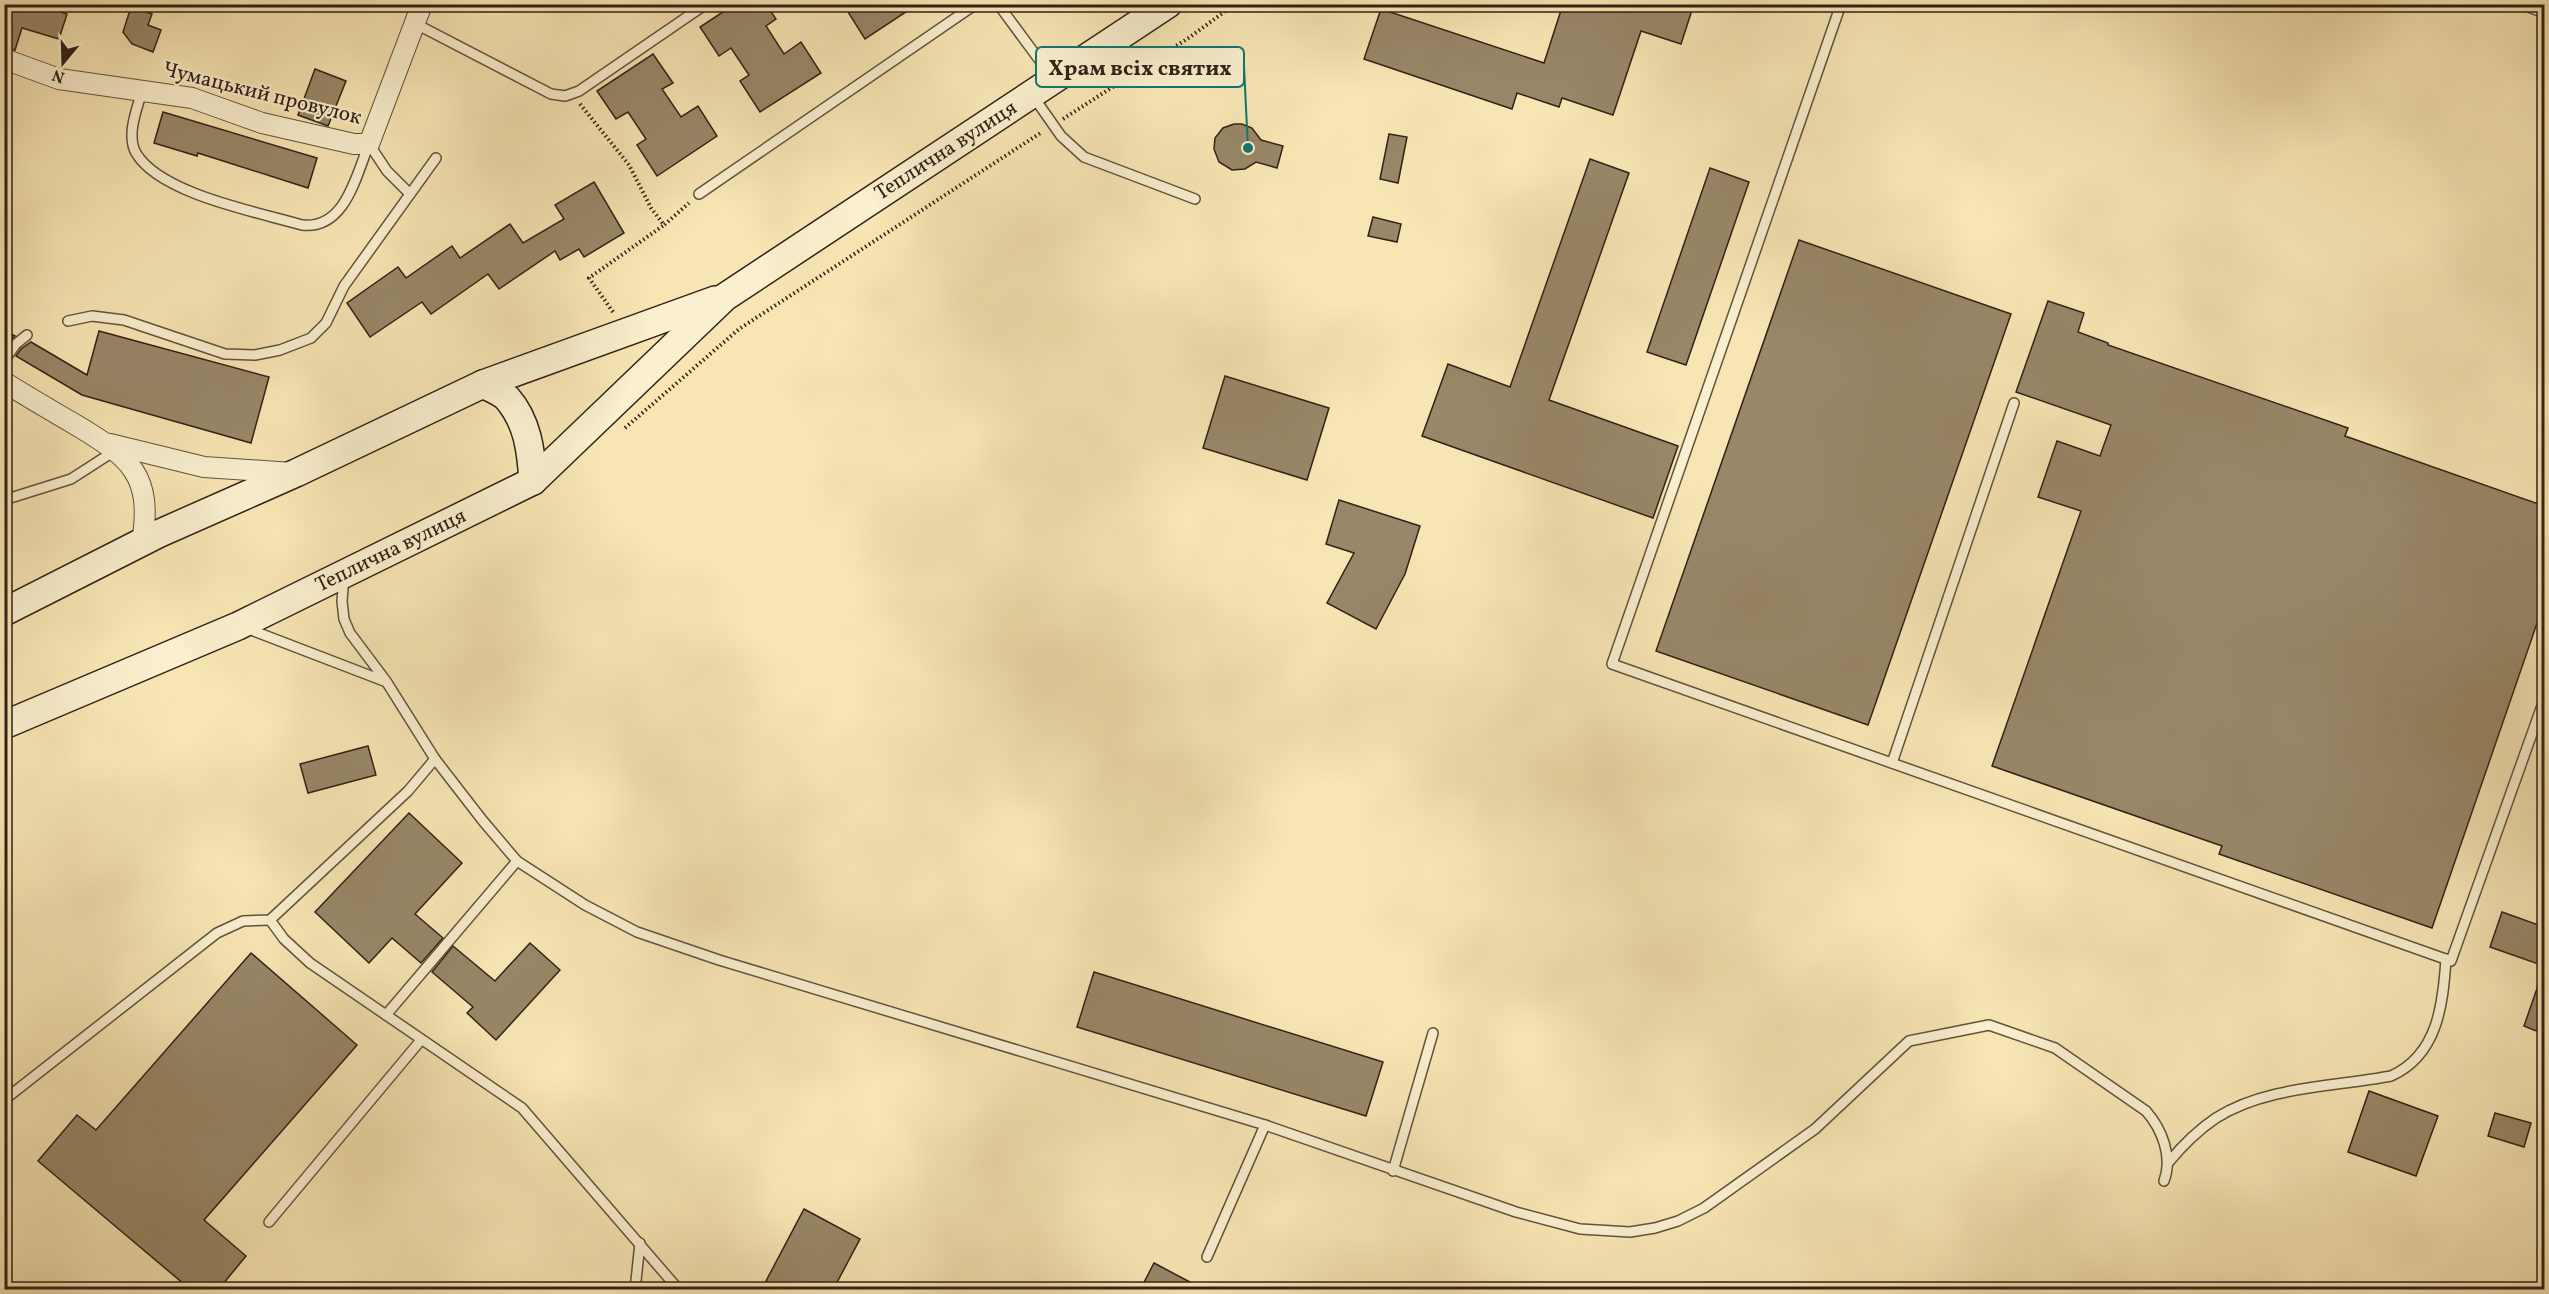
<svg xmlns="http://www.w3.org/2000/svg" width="2549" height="1294" font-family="Vollkorn,serif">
<rect width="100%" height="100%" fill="#f7e6b4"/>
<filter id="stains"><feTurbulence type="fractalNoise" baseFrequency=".00333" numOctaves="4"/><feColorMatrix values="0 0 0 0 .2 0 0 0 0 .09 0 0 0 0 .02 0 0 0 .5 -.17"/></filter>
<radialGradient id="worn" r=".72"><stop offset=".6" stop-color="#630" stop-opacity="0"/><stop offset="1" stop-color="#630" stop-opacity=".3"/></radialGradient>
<g fill="#988768" stroke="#312116" stroke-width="1.5">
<polygon points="4,4 35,4 67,14 59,39 22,28 15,50 4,47"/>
<polygon points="735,4 766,4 776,19 766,26 784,54 801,42 821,73 760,112 740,81 749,75 731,48 719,56 700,27"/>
<polygon points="843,4 918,4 865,39"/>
<polygon points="1563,4 1694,4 1681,44 1641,31 1613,115 1562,98 1559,107 1517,93 1512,109 1364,59 1381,9 1544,63"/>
<polygon points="131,7 152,14 148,25 161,30 153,52 132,44 123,32"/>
<polygon points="653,54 673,83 662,89 681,117 698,106 717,136 657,176 637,145 646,139 628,112 616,119 597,91"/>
<polygon points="315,69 346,81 328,126 298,115"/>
<polygon points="163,112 317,158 308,188 198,153 197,156 154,143"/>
<polygon points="1234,124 1242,124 1252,128 1261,140 1283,146 1277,168 1256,162 1245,169 1232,170 1219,162 1214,149 1215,138 1223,128"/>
<polygon points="1389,134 1407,137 1398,183 1380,179"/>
<polygon points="1590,159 1629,173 1549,400 1678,446 1653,518 1422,436 1448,364 1510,387"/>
<polygon points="1710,168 1749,182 1686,365 1647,352"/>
<polygon points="594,182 624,233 584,257 579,249 560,260 555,251 499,289 488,274 431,314 422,302 370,337 347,303 398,267 406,278 452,246 460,258 510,224 523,243 564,219 555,205"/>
<polygon points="1373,217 1401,224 1397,242 1368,236"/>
<polygon points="1799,240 2011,314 1868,725 1656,651"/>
<polygon points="2048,301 2084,313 2078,332 2108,343 2108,345 2348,428 2345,436 2544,506 2544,603 2432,928 2219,854 2222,846 1992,766 2081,511 2038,497 2057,441 2100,456 2111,425 2016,392"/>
<polygon points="4,330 15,336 4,349"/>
<polygon points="99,331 269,377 251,443 82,395 16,356 21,349 31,342 87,375"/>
<polygon points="1225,376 1329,408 1307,480 1203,448"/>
<polygon points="1339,500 1420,526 1405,574 1376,629 1327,603 1354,553 1326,544"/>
<polygon points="368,746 376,775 308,793 300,764"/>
<polygon points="409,813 462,863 415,914 443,938 421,963 392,938 369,963 315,912"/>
<polygon points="2502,912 2544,927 2544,966 2490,947"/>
<polygon points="530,943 560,970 496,1040 467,1013 473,1007 432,972 453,946 495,981"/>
<polygon points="251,953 357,1045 204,1220 246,1256 218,1290 191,1290 38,1161 77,1115 96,1130"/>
<polygon points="1094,972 1383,1062 1366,1116 1077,1027"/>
<polygon points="2542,974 2544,974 2544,1034 2524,1026"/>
<polygon points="2369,1091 2438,1116 2416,1176 2348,1152"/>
<polygon points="2495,1113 2531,1123 2524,1147 2488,1136"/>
<polygon points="804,1209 860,1239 833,1290 781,1290 766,1281"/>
<polygon points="1154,1263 1205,1290 1140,1290"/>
</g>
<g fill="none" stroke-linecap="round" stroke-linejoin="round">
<g stroke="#62523e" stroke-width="12">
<g id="lane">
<polyline points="998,4 1052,77"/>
<polyline points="1841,4 1612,664 2451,961 2544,700"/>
<polyline points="2521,4 2544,13"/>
<polyline points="416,24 551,94 565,96 579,91 706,4"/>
<path d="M142 91C137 109 126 135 136 153 160 194 258 212 302 225 345 230 356 176 369 144"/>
<polyline points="1033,96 1061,136 1084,157 1195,199"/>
<polyline points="369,144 387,171 410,194"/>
<polyline points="699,194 976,4"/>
<polyline points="68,321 92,316 124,320 225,354 255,355 280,350 311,338 326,323 344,286 436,158"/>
<polyline points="4,361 16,344 27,335"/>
<polyline points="4,500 71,479 116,450"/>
<polyline points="246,628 384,681"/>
<path d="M435 759 483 821 517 861 585 905 637 932 719 960 1265 1125 1516 1212 1580 1229 1630 1232 1655 1228 1678 1221 1704 1208 1815 1129 1909 1041 1989 1025 2055 1048 2146 1111C2162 1129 2173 1157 2164 1181"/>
<polyline points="1892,763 2014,403"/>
<polyline points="270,920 284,939 310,963 522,1108 679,1290"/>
<polyline points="386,1015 517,861"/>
<polyline points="4,1100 217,933 243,921 270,920 408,791 435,759 386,681 350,633 344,619 342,601 344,577"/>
<path d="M2168 1163C2182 1146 2198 1130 2216 1118 2266 1086 2334 1087 2391 1076 2438 1055 2443 1004 2446 959"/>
<polyline points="1393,1171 1433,1033"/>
<polyline points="269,1222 421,1040"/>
<polyline points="1207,1257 1265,1125"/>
<polyline points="635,1290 640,1243"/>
</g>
</g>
<g stroke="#62523e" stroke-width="22">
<g id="street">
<polyline points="4,59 59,79 192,98 262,123 354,144 369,144 422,4"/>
<path d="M4 382C28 397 52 411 76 425 131 458 153 475 142 543"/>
<polyline points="110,444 204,467 293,473"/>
</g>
</g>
<g stroke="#312116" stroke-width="30">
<g id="secondary">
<path d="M483 384C490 388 501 392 507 398 528 422 531 451 533 481"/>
<polyline points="4,612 158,534 296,473 483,384 715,300"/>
<polyline points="4,725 238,626 533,481 725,297 1168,4"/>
</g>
</g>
<g stroke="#312116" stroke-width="4" stroke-dasharray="1.5 3" stroke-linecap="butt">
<polyline points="580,104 629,165 651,208 664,225 689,203"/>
<polyline points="1063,119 1190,37 1235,4"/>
<polyline points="613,312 589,278 664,225"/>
<polyline points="625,428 739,329 1042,132"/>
</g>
<use href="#lane" stroke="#faefce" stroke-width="9"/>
<use href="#street" stroke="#faefce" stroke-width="20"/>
<use href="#secondary" stroke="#faefce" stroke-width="27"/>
</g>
<g text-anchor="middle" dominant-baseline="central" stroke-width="4.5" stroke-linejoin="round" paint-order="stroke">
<g font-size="21" fill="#312116" stroke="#faefce">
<text transform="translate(262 94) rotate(14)">Чумацький провулок</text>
<text transform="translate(946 151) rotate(-33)">Теплична вулиця</text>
<text transform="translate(391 551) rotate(-26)">Теплична вулиця</text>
</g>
</g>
<path fill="none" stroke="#0f766e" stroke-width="2" d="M1248 148L1244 67"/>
<circle fill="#0f766e" stroke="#faefce" stroke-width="2" cx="1248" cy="148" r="6"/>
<rect fill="#faefce" stroke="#0f766e" stroke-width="2" x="1036" y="47" width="208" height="40" rx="6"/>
<g font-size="22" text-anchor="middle" font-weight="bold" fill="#312116">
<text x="1140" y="75">Храм всіх святих</text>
</g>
<rect width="2549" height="1294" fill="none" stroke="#f7e6b4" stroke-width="24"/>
<rect x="6" y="6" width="2537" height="1282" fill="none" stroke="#312116" stroke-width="3"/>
<rect x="12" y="12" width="2525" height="1270" fill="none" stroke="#312116" stroke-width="1.5"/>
<g transform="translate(63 63) rotate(199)" stroke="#faefce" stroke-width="4.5" paint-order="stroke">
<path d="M0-4.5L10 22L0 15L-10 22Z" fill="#312116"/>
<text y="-9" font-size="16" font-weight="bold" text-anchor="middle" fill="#312116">N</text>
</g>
<rect width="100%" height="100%" filter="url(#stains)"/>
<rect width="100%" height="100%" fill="url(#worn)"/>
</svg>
